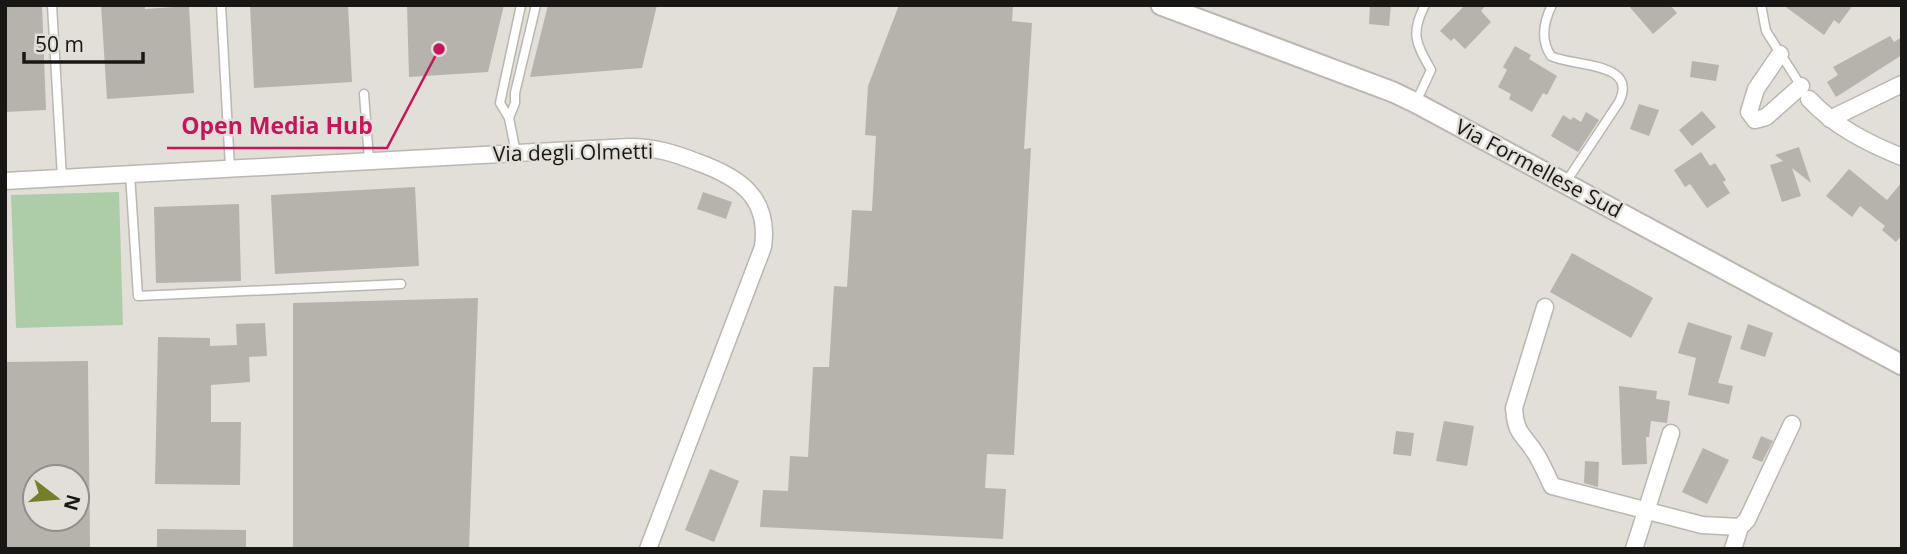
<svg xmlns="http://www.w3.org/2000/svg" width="1907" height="554" font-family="'Open Sans',sans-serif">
<rect width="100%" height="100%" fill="#e2ded8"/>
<polygon fill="#accda8" points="119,192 123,325 16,328 11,195"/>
<g fill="#b6b2ac" fill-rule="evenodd">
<polygon points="5,5 42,5 46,110 5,112"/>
<polygon points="101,5 145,5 145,9 189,6 194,93 107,99"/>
<polygon points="250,5 348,5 352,82 254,88"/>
<polygon points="407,5 504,5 488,72 409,77"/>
<polygon points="548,5 657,5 642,68 530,77"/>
<polygon points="899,5 1013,5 1012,21 1032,23 1024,149 1031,148 1014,455 987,454 985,488 1006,489 1003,539 760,527 763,490 788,491 790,456 808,457 813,367 829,367 834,286 847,287 852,210 872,211 876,136 865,135 868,86"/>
<polygon points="1370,5 1391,5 1389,26 1369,24"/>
<polygon points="1465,5 1486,5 1481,11 1491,22 1465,49 1454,38 1451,41 1440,31"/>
<polygon points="1628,5 1670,5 1677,13 1653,34"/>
<polygon points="1783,5 1853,5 1839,24 1834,20 1824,35"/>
<polygon points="1890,36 1894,42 1902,37 1902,55 1836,97 1827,82 1838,75 1833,67"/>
<polygon points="1515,46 1531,55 1529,59 1557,76 1547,95 1543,93 1532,112 1509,99 1511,94 1498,87 1507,70 1503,67"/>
<polygon points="1692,61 1719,65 1716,81 1690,77"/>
<polygon points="1639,104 1659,110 1649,136 1630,129"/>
<polygon points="1702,111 1716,127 1692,146 1679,130"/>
<polygon points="1586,112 1599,120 1578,152 1551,136 1563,115 1571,120 1573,117 1581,122"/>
<polygon points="1799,147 1811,183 1792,168 1801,196 1782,202 1770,165 1783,161 1775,155"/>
<polygon points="1701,152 1710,166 1715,163 1726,180 1723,182 1730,193 1707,208 1690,184 1685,187 1674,170"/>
<polygon points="1849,169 1887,200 1902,182 1902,235 1896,242 1882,230 1885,226 1860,206 1852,217 1826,196"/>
<polygon points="415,187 419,266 275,274 271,195"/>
<polygon points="703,192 732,202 726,219 697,209"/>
<polygon points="239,204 241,281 156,283 154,207"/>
<polygon points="1572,253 1653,298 1631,338 1550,292"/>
<polygon points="478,298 469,549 293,549 293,303"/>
<polygon points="1688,322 1732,336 1718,383 1733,386 1729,404 1688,395 1696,358 1678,353"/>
<polygon points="265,323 267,356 249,357 250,382 211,385 211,422 241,422 240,485 155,484 158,337 210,338 210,346 237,345 236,324"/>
<polygon points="1748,324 1773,333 1765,357 1740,349"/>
<path d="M88 361 90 549H5V362ZM35 477H77V519H35Z"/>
<polygon points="1619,386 1657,391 1656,399 1670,401 1667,423 1651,421 1649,437 1646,437 1647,464 1622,465"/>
<polygon points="1444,421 1474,426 1467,466 1436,461"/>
<polygon points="1396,431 1414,433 1411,456 1393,454"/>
<polygon points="1761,436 1773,441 1762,462 1752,458"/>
<polygon points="1703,448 1729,460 1707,504 1682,492"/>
<polygon points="1585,461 1599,462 1598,487 1584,483"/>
<polygon points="710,469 739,481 714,542 685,530"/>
<polygon points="157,529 246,530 246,549 157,549"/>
</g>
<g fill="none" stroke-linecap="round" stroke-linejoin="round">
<g stroke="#bab6b0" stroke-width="11">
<g id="service">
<polyline points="52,5 62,178"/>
<polyline points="221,5 230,168"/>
<path d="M1552 5C1544 21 1540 40 1551 56 1573 67 1639 61 1619 102L1566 182"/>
<polyline points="1761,5 1766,31 1801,86"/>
<polyline points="364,94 369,160"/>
<path d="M1416 102 1431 70C1416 43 1410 34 1425 5"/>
<polyline points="509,118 500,103 521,5"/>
<polyline points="516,153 509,118 515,103 515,93 536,5"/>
<polyline points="130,174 138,296 401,284"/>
</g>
</g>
<g stroke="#bab6b0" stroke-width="19">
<g id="minor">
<polyline points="1780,54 1756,89 1749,112 1755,120 1766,117 1801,86"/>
<path d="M1809 99C1834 126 1867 143 1902 157"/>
<polyline points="1830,119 1902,84"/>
<path d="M5 181 629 147C654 147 674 153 697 162 739 177 770 197 763 247L648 549"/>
<path d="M1545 307 1514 408C1516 436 1523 433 1536 454 1542 464 1547 475 1552 486L1702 525 1740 527"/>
<polyline points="1634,549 1671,433"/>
<polyline points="1733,549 1740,527 1747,520 1792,424"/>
</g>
</g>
<g stroke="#bab6b0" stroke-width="23">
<polyline id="tertiary" points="1161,5 1393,92 1416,103 1902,365"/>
</g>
<use href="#service" stroke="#fff" stroke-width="8"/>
<use href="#minor" stroke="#fff" stroke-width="16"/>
<use href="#tertiary" stroke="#fff" stroke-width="19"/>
</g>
<g text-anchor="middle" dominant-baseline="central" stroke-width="5" stroke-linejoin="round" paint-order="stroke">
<g font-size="21" fill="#191715" stroke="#e2ded8">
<text transform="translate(573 152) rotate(-1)">Via degli Olmetti</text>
<text transform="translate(1539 168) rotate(28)">Via Formellese Sud</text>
</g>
</g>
<path fill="none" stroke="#c2185b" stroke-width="2.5" d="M439 49L387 148H167"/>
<circle fill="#c2185b" stroke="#e2ded8" stroke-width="2.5" cx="439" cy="49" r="7"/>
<g font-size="23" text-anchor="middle" font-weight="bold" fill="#c2185b" stroke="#e2ded8" stroke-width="5" stroke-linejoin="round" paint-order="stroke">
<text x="277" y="134">Open Media Hub</text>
</g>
<rect width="1907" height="554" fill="none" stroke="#191715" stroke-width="14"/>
<g transform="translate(56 498) rotate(106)"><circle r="33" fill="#e2ded8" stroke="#928e8a" stroke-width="2"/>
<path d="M0-5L12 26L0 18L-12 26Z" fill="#747f2c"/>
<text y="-10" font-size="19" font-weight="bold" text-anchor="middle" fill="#191715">N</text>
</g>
<path d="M24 52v10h119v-10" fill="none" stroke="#191715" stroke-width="3.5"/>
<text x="35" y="52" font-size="21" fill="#191715" stroke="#e2ded8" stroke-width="5" paint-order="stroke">50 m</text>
</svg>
